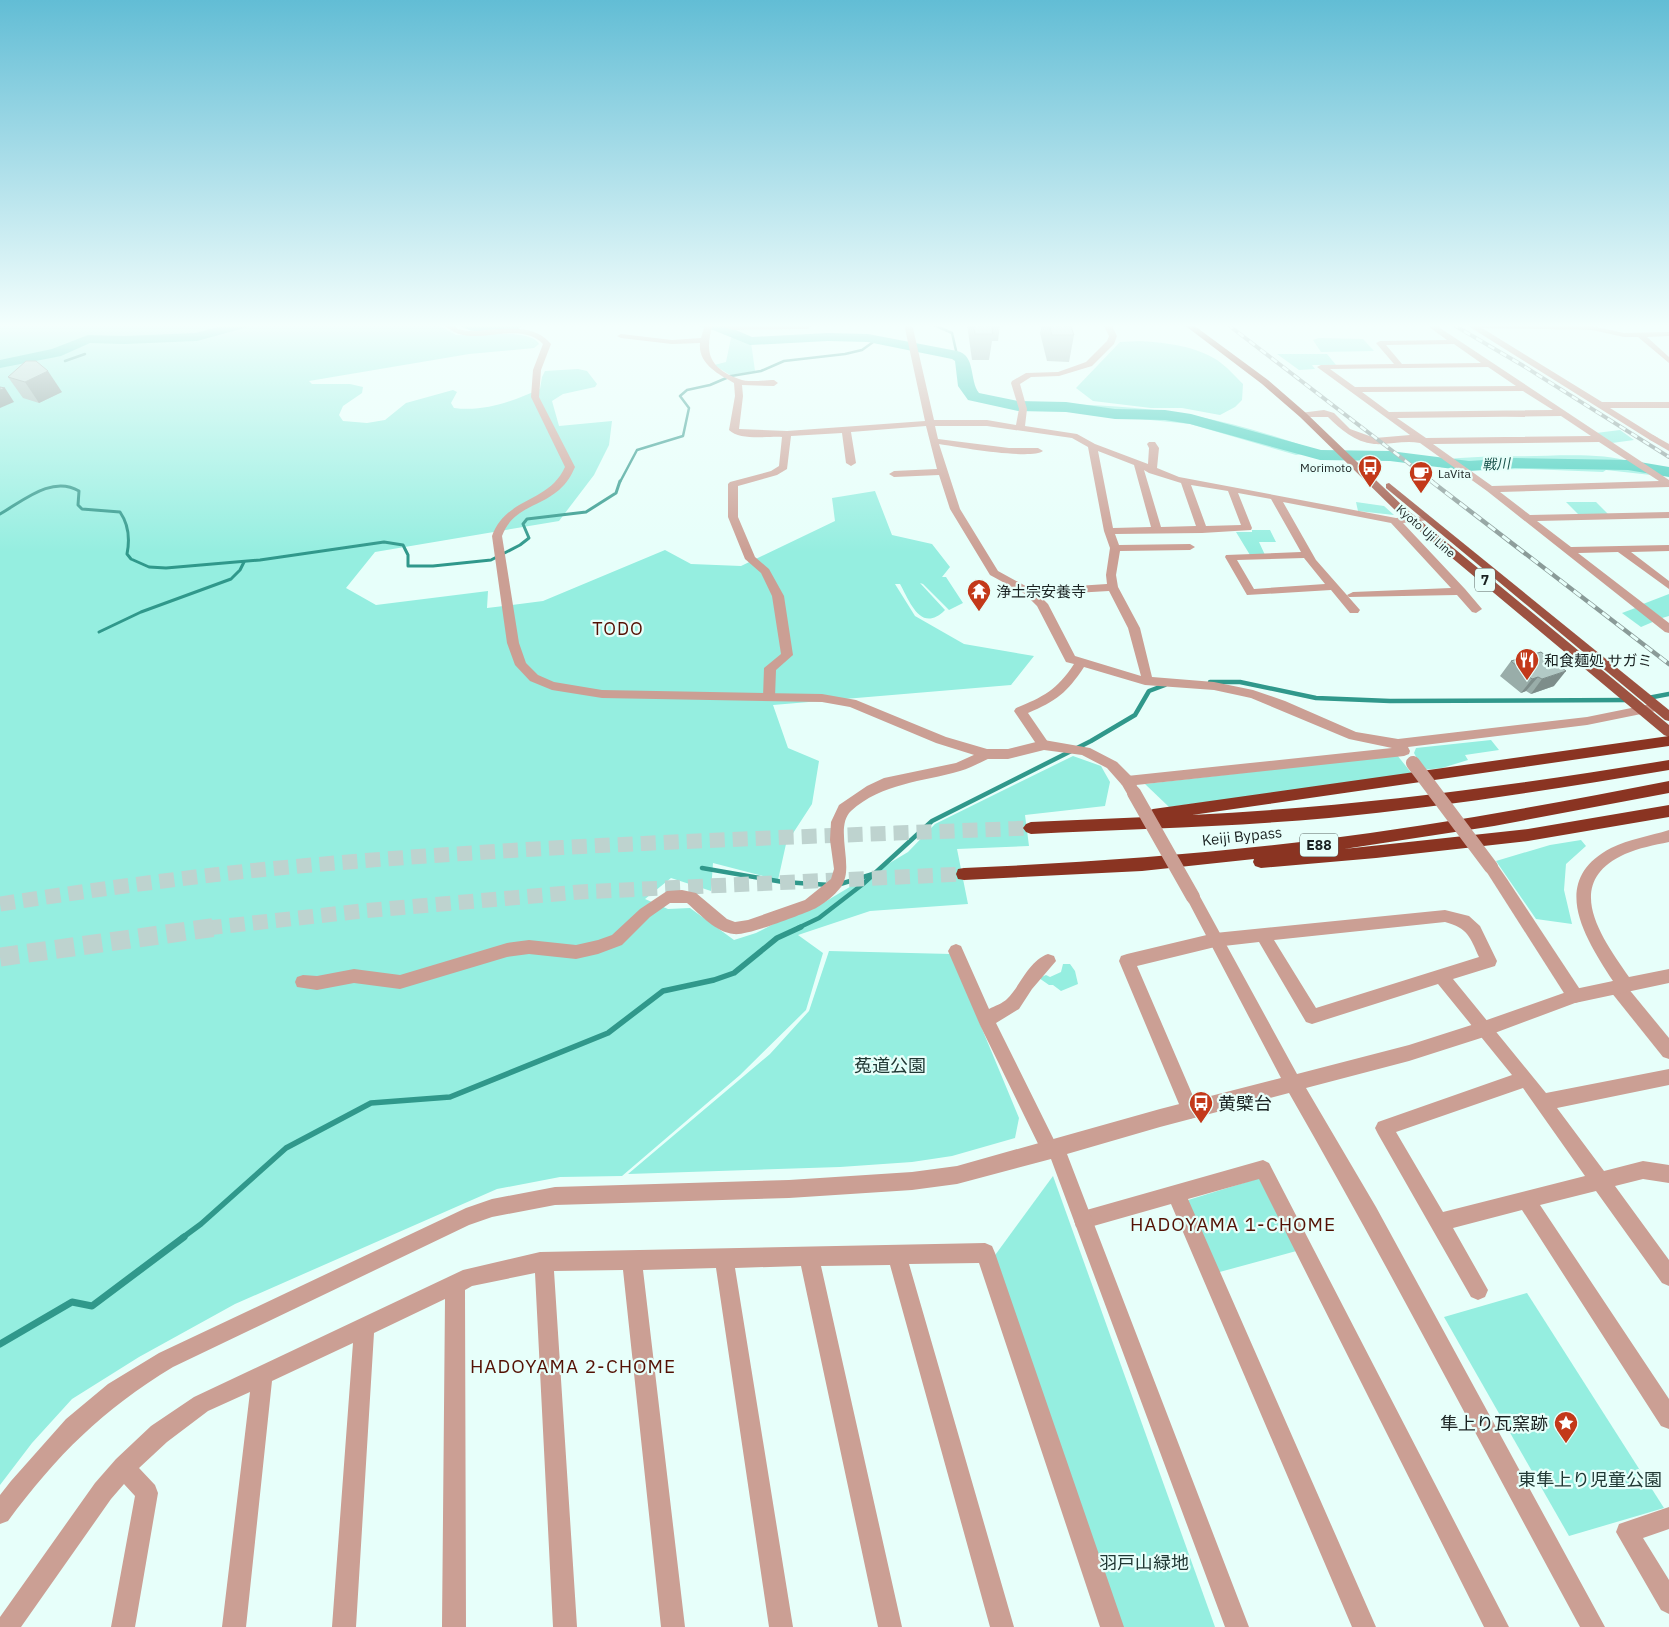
<svg xmlns="http://www.w3.org/2000/svg" width="1669" height="1627" font-family="'IBM Plex Sans','Noto Sans JP',sans-serif">
<rect width="100%" height="100%" fill="#e7fffa"/>
<g fill="#95eee0">
<path d="M0 324H442V327L456 335C474 336 531 328 539 344L534 348 469 354 309 381 312 384H350L363 387 362 393 343 406 339 415 343 421 367 423 385 420 406 403 453 390 457 392 451 403 454 408C485 412 513 401 540 389L542 377 545 371 578 369 587 371 597 384 595 387 563 394 552 401 559 426 612 421 609 445 594 475 559 521 375 552 346 588 376 605 488 591 487 608 543 601 665 550 691 564 741 566 835 521 832 498 875 491 892 535 932 544 950 567 942 577H946L963 603 949 610 923 584 920 583 945 610C921 634 910 602 900 584H895L915 616 964 644 1034 656 1011 685 773 705 788 748 819 761 812 804 786 844 778 880 713 863 711 891 671 878 645 899 668 909 690 908 734 940 756 933 791 915 823 903 908 852 935 824 1073 756 1101 766 1110 782 1105 806 1025 815 1029 846 957 849 968 904 870 911 798 935 823 953 806 1010 740 1075 622 1176 560 1177 497 1189 235 1304 139 1357 72 1399 32 1443 0 1485Z"/>
<polygon points="737,337 751,342 755,371 730,375 714,365 726,362 731,338"/>
<polygon points="1319,338 1363,339 1374,351 1321,352 1313,340"/>
<path d="M1141 341C1167 343 1195 346 1217 360 1226 366 1235 376 1243 384L1242 400 1235 407 1220 415 1182 408H1151L1093 401 1076 388 1120 342Z"/>
<polygon points="1277,354 1327,354 1336,365 1312,365 1315,369 1299,370"/>
<path d="M1069 404C1110 406 1154 408 1195 416 1233 423 1273 435 1310 448L1311 453 1296 455 1190 424 1091 414 1065 411 1058 407Z"/>
<polygon points="1620,430 1634,440 1612,443 1596,433"/>
<path d="M1496 456C1535 458 1596 450 1632 462 1639 464 1645 470 1651 475L1606 470 1603 472 1529 469 1472 470 1451 466 1442 459Z"/>
<polygon points="1356,502 1384,506 1394,515 1358,511"/>
<polygon points="1566,502 1596,502 1608,514 1578,514"/>
<polygon points="1252,530 1270,530 1276,542 1259,542 1265,555 1250,555 1236,532 1252,532"/>
<polygon points="1669,594 1669,616 1662,618 1643,604"/>
<polygon points="1638,607 1655,621 1641,627 1622,613"/>
<polygon points="1491,740 1499,750 1465,755 1468,760 1442,768 1423,770 1414,753 1416,748"/>
<polygon points="1397,755 1413,775 1169,807 1145,784"/>
<polygon points="1581,840 1586,846 1566,864 1564,890 1572,924 1536,919 1496,861 1550,845"/>
<polygon points="829,951 951,954 1019,1118 1015,1138 952,1156 912,1162 840,1167 628,1174 770,1054 809,1011"/>
<polygon points="1063,964 1070,964 1075,971 1078,984 1061,991 1053,985 1049,985 1039,978 1046,975 1050,977 1061,972"/>
<polygon points="1053,1176 1215,1627 1120,1627 993,1258"/>
<polygon points="1263,1177 1300,1250 1216,1273 1185,1201"/>
<polygon points="1527,1293 1664,1508 1569,1536 1444,1317"/>
</g>
<g fill="none" stroke-linecap="round" stroke-linejoin="round">
<g stroke="#30988b" stroke-width="2.5">
<polyline points="932,324 952,333 957,355"/>
<polyline points="65,361 85,354"/>
<polyline points="620,482 637,450 683,436 689,408 680,396 687,390 710,385 731,376 761,371 784,361 845,354 862,350 876,340"/>
</g>
<g stroke="#30988b" stroke-width="3">
<path d="M0 514C23 501 52 475 79 491L78 505 82 509 120 512C129 525 130 539 127 554L131 559 149 567 166 568 260 560 384 542 403 545 408 555V566H433L491 560 520 545 529 538 523 524 527 519 586 512 616 493 620 481"/>
<polyline points="99,632 141,612 231,579 240,570 244,562"/>
</g>
<g stroke="#30988b" stroke-width="4.5">
<polyline points="1210,682 1240,682 1316,698 1390,701 1628,700"/>
<polyline points="1648,698 1669,694"/>
<polyline points="702,868 783,882 830,885"/>
<polyline points="837,885 873,874"/>
<polyline points="798,928 819,918 863,884 932,821 1091,741 1135,715 1149,691 1165,685"/>
</g>
<polyline stroke="#30988b" stroke-width="5.5" points="182,1238 201,1224 286,1148 371,1103 450,1097 608,1033 663,991 714,980 734,973 777,938 801,927"/>
<polyline stroke="#30988b" stroke-width="7" points="0,1344 72,1302 92,1306 184,1237"/>
<g fill="#39cab8" fill-rule="evenodd">
<polygon points="228,324 250,324 248,327 197,341 124,344 90,343 61,356 0,368 0,360 52,349 88,335 124,336 196,333"/>
<path d="M459 324H525C515 336 469 336 459 324Z"/>
<path d="M698 324H722L752 337 828 333 868 334 957 351C976 355 969 380 979 393L1018 401 1066 402 1115 409 1165 410 1191 414 1321 450 1390 451 1469 461 1515 458 1628 460 1669 467V477L1628 470 1515 468 1469 471 1390 461 1320 460 1190 424 1165 420 1115 419 1066 412 1018 411 968 400 958 386 955 361 952 359 868 342 828 341 750 345 713 330 700 327Z"/>
</g>
<g stroke="#bed3cf" stroke-width="15" stroke-dasharray="15 8" stroke-linecap="butt">
<path d="M0 904C86 891 171 879 258 870 515 845 773 838 1031 828"/>
<polyline points="207,928 362,911 580,892 964,874"/>
</g>
<polyline stroke="#bed3cf" stroke-width="19" stroke-dasharray="19 9" stroke-linecap="butt" points="0,957 217,927"/>
<g fill="#cb9f94" fill-rule="evenodd">
<path d="M705 324H713C704 352 709 368 739 379 748 383 764 380 774 380L778 383 774 386 742 385 743 396 739 429 787 431 925 421 904 324H912L934 420H987L1016 425 1019 409 1011 383 1012 381 1026 373 1058 372 1086 362 1107 341 1109 336 1103 324H1111L1117 336 1114 344 1092 366 1059 376 1031 377 1020 384 1027 409 1025 426 1077 434 1095 444 1148 464 1149 448 1147 444 1149 442H1155L1159 448 1157 468 1179 477 1396 518 1429 516V520L1403 523 1465 589 1482 609 1476 613 1472 612 1457 595 1349 597 1347 595 1353 592 1451 588 1391 523 1283 502 1316 560 1360 610 1358 613H1350L1331 590 1247 595 1225 557 1226 555 1301 552 1271 499 1238 493 1252 528 1251 530 1202 533 1115 534 1119 545 1190 544 1195 547 1190 550 1120 551 1116 575 1118 587 1140 628 1152 677 1214 682 1253 690 1285 701 1356 732 1398 739 1587 717 1656 703 1662 707 1656 711 1587 725 1408 747 1410 751 1409 754 1404 756 1127 786 1122 785 1120 781 1122 777 1127 776 1392 748 1349 739 1251 698 1214 690 1145 685 1084 667C1067 693 1056 701 1028 713L1050 745 1049 748H1039L1014 711 1016 708C1043 697 1057 690 1074 664L1066 662 1037 606 1025 594 990 575 950 509 939 475 894 477 889 474 894 471 937 469 926 426 851 432 856 463 851 466 846 463 842 433 791 436 787 469 777 475 738 486V517L755 557 769 569 784 596 793 655 776 670 775 697 773 700H765L763 697 764 668 781 654 772 596 761 573 745 559 728 517V484L730 482 771 471 779 466 782 437C768 436 740 441 729 430L735 396 734 383C718 374 698 364 700 343L672 344 621 338 617 336 621 334 672 340 701 338ZM935 426H987L1072 438 1088 447 1104 531 1110 548 1106 575 1107 584 1031 589 998 571 960 509 939 444C957 447 1031 460 1043 451L1038 448H1009L938 439ZM1098 451 1134 465 1151 527 1113 528ZM1144 470 1149 473 1181 483 1196 526 1161 527ZM1191 485 1228 491 1241 525 1206 526ZM1304 558 1325 584 1254 589 1237 560ZM1109 591 1128 628 1141 676 1075 656 1048 604 1039 595Z"/>
<polygon points="714,324 733,326 815,324 807,329 733,330"/>
<path d="M1425 324H1434L1669 480V487L1500 492 1530 515 1669 512V518L1537 521 1571 547 1669 545V551L1631 552 1669 581V589L1618 552 1578 553 1669 623V633L1665 632 1487 491 1420 443C1404 440 1390 445 1374 444 1355 442 1340 429 1328 417H1300V413L1324 410 1334 413 1350 429 1375 438 1410 435 1317 367 1321 365 1394 364 1376 343 1380 341 1447 340ZM1454 344 1481 363 1402 364 1386 345ZM1488 367 1516 386 1355 387 1330 369ZM1523 391 1553 410 1389 412 1362 392ZM1561 416 1591 436 1426 438 1397 418ZM1599 442 1659 481 1492 486 1433 444Z"/>
<polygon points="1465,324 1592,326 1624,333 1669,332 1669,336 1647,337 1669,357 1669,363 1638,337 1624,337 1592,330 1482,328 1602,402 1669,402 1669,408 1610,408 1658,438 1653,441 1650,440"/>
<path d="M987 749 992 751 994 754 992 757C981 762 971 768 960 771 922 782 882 783 851 811 835 826 852 862 844 881 841 891 823 905 814 909 800 915 747 936 734 934 715 932 701 915 687 903H670L650 917 622 945 598 954 576 959 529 954 507 957 400 989 354 983 317 990 297 987 295 982 297 977 303 975 317 976 354 969 400 975 507 943 529 940 576 945 598 940 612 935 640 909 667 891 682 890 696 893 727 919 735 922 748 920 805 900 831 879 834 869 830 840 831 822 839 805 867 786 884 778 956 763Z"/>
<polygon points="1491,861 1496,863 1507,879 1581,991 1583,996 1581,1001 1575,1003 1569,1001 1486,871 1484,867 1486,863"/>
<path d="M1445 910 1469 916 1480 926 1497 961 1495 966 1453 979 1546 1093 1669 1069V1085L1557 1108 1604 1171 1643 1161 1669 1165V1183L1643 1179 1615 1186 1669 1260V1286L1662 1283 1596 1191 1540 1205 1669 1399V1429L1661 1426 1522 1210 1453 1228 1488 1290 1485 1297 1478 1300 1471 1297 1378 1134 1375 1128 1378 1122 1512 1075 1438 984 1312 1024 1306 1022 1259 942 1215 947 1137 966 1199 1110 1196 1116 1190 1119 1184 1116 1119 961 1121 956 1127 954 1215 933ZM1445 922C1468 928 1470 937 1479 957L1316 1008 1274 940ZM1523 1088 1585 1176 1443 1212 1396 1132Z"/>
<path d="M956 944 961 946 989 1009C995 1006 1003 1003 1007 999 1020 987 1028 961 1048 954L1054 956 1056 961 1032 989 1019 1009 996 1023 1056 1144 1059 1150 1056 1156 1050 1159 1044 1156 980 1025 948 951 951 946Z"/>
<polygon points="1617,980 1623,982 1669,1038 1669,1059 1663,1057 1611,992 1609,987 1611,982"/>
<polygon points="1263,1160 1269,1163 1509,1627 1484,1627 1259,1179 1188,1199 1376,1627 1352,1627 1171,1204 1083,1229 1076,1227 1074,1220 1076,1213 1083,1211"/>
<polygon points="985,1243 992,1246 995,1253 1124,1627 1100,1627 979,1263 909,1264 1014,1627 990,1627 890,1265 821,1266 902,1627 878,1627 801,1266 735,1268 793,1627 769,1627 716,1268 643,1270 685,1627 661,1627 623,1270 554,1271 577,1627 553,1627 535,1273 472,1286 465,1290 466,1627 442,1627 445,1299 374,1333 356,1627 332,1627 353,1343 272,1381 246,1627 222,1627 250,1392 208,1411 167,1442 139,1468 155,1485 158,1493 135,1627 111,1627 135,1496 124,1484 111,1499 21,1627 0,1627 0,1617 95,1483 116,1459 151,1426 194,1397 463,1270 540,1252"/>
<polygon points="1669,1507 1669,1529 1643,1538 1669,1580 1669,1614 1661,1610 1616,1532 1619,1524"/>
</g>
<g fill="#cb9f94" fill-rule="evenodd">
<path d="M444 324H452L458 329 467 331C495 331 531 320 551 344L541 370 539 397 575 467C571 476 567 483 559 490 538 508 513 507 502 536L519 643 526 663 538 675 554 682 602 690 822 694 856 700 946 737 987 749H1008L1044 740 1090 748 1117 762 1132 777 1141 793 1139 797 1134 798 1129 797 1122 785 1107 768 1082 755 1044 750 1008 759H987L936 743 850 707 822 702 602 698 552 690 530 681 515 665 507 643 492 536C507 496 548 504 565 467L531 397 533 370 543 344C517 317 469 353 444 324Z"/>
<polygon points="1653,435 1669,444 1669,451 1650,440 1648,438"/>
<path d="M1669 830V842C1654 845 1639 848 1625 854 1561 883 1602 938 1629 977L1669 969V983L1575 1003 1484 1037 1409 1061 1306 1088 1376 1207 1605 1627H1580C1483 1449 1390 1269 1289 1093L1160 1127 1067 1154 1249 1627H1225L1051 1159 957 1184 912 1190 789 1198 555 1205 492 1217 469 1225 173 1367C102 1410 57 1455 8 1521L0 1524V1495L11 1481 66 1419 108 1384 159 1353 466 1208 492 1199 555 1187 789 1180 912 1172 957 1166 1160 1109 1281 1078 1188 901 1186 897 1188 893 1193 891 1198 893 1297 1074 1409 1045 1484 1021 1575 989 1613 981C1585 938 1548 881 1611 848 1629 839 1650 836 1669 830Z"/>
</g>
<g fill="#9d5241" fill-rule="evenodd">
<polygon points="1183,324 1192,324 1268,380 1306,413 1405,508 1669,725 1669,737 1664,735 1397,512 1300,417 1262,384"/>
<polygon points="1389,483 1669,710 1669,721 1665,720 1386,488 1386,484"/>
</g>
<g fill="#8a3422" fill-rule="evenodd">
<path d="M1669 736V746L1192 815C1352 807 1511 786 1669 760V770C1556 789 1443 807 1329 818 1230 827 1130 829 1031 834L1026 832 1023 828 1026 824 1031 822 1147 817 1145 815 1148 811 1153 809Z"/>
<path d="M1669 781V793L1494 826 1344 849 1528 829 1669 805V817L1528 841 1376 858 1261 868 1255 866 1253 862 1254 859 1142 871 964 880 958 879 956 874 958 869 964 868C1083 863 1201 854 1318 840 1436 825 1553 804 1669 781Z"/>
</g>
<g stroke="#8a9b98" stroke-width="4">
<g id="rail-far1">
<polyline points="1227,324 1433,482"/>
<polyline points="1452,324 1522,365 1669,457"/>
</g>
</g>
<g stroke="#8a9b98" stroke-width="4.5">
<polyline id="rail" points="1431,481 1669,664"/>
</g>
<use href="#rail-far1" stroke="#e7fffa" stroke-width="2.5" stroke-dasharray="7" stroke-linecap="butt"/>
<use href="#rail" stroke="#e7fffa" stroke-width="3" stroke-dasharray="9" stroke-linecap="butt"/>
<polyline stroke="#cb9f94" stroke-width="14" points="1413,763 1491,867"/>
<polyline stroke="#cb9f94" stroke-width="14" points="1134,793 1193,897"/>
</g>
<g fill="#99ada9">
<polygon points="967,324 1000,324 998,341 992,341 989,360 972,360"/>
<polygon points="1042,324 1070,324 1074,335 1069,362 1047,361 1040,333"/>
<polygon points="8,377 62,392 39,403 23,398"/>
<polygon points="1511,661 1554,686 1531,694 1526,691 1521,693 1500,676"/>
</g>
<g fill="#7d8d8a">
<polygon points="48,371 62,392 39,403 25,382"/>
<polygon points="5,388 14,402 0,408 0,390"/>
<polygon points="1566,671 1554,686 1531,694 1542,679"/>
<polygon points="1538,677 1526,691 1521,693 1532,679"/>
</g>
<g fill="#b2c9c5" stroke="#7d8d8a">
<polygon points="973,324 991,324 993,334 975,334"/>
<polygon points="1049,324 1070,324 1074,335 1052,335"/>
<polygon points="26,361 36,361 48,371 25,382 8,377"/>
<polygon points="0,387 5,388 0,390"/>
<polygon points="1541,652 1566,671 1542,679 1538,677 1532,679 1511,661"/>
</g>
<linearGradient id="sky" x2="0" y2="1"><stop stop-color="#62bdd5"/><stop offset="0.59" stop-color="#f4fffd"/><stop offset="1" stop-color="#f4fffd" stop-opacity="0"/></linearGradient>
<rect width="1669" height="552" fill="url(#sky)"/>
<defs>
<g id="bus-pin" transform="scale(1.25)"><path d="M0 17L-7.5 6A9.5 9.5 0 1 1 7.5 6Z" fill="#c3391a" stroke="#e7fffa"/><path d="M-5-6H5V4H4V6H2V4H-2V6H-4V4H-5ZM-3.5-4V0h7V-4ZM-3.5 1.2v1.5H-2V1.2ZM2 1.2v1.5H3.5V1.2Z" fill="#fff"/></g>
<g id="cafe-pin" transform="scale(1.25)"><path d="M0 17L-7.5 6A9.5 9.5 0 1 1 7.5 6Z" fill="#c3391a" stroke="#e7fffa"/><path d="M-5.5-4.5H6V0H3Q3 3.5 0 3.5H-2.5Q-5.5 3.5-5.5 0ZM3-3.2v2h1.7v-2ZM-6 4.5H4V6H-6Z" fill="#fff"/></g>
<g id="temple-pin" transform="scale(1.25)"><path d="M0 17L-7.5 6A9.5 9.5 0 1 1 7.5 6Z" fill="#c3391a" stroke="#e7fffa"/><path d="M0-6L5-2H3V0L6.5 2.5H4V6H1.5V3h-3V6H-4V2.5H-6.5L-3 0V-2H-5Z" fill="#fff"/></g>
<g id="restaurant-pin" transform="scale(1.25)"><path d="M0 17L-7.5 6A9.5 9.5 0 1 1 7.5 6Z" fill="#c3391a" stroke="#e7fffa"/><path d="M-5-6h1v4h1v-4h1v4h1v-4h1v5L-1.5 .5V6h-2V.5L-5-1ZM5-6V6H3V1.5H1.5Q1.5-4 5-6Z" fill="#fff"/></g>
<g id="sight-pin" transform="scale(1.25)"><path d="M0 17L-7.5 6A9.5 9.5 0 1 1 7.5 6Z" fill="#c3391a" stroke="#e7fffa"/><path d="M0-6L1.8-2.2L6-1.7L2.9 1.2L3.7 5.4L0 3.3L-3.7 5.4L-2.9 1.2L-6-1.7L-1.8-2.2Z" fill="#fff"/></g>
</defs>
<g fill-rule="evenodd">
<use href="#bus-pin" x="1370" y="467"/>
<use href="#cafe-pin" x="1421" y="473"/>
<use href="#temple-pin" x="979" y="591"/>
<use href="#restaurant-pin" x="1527" y="660"/>
<use href="#bus-pin" x="1201" y="1103"/>
<use href="#sight-pin" x="1566" y="1423"/>
</g>
<g text-anchor="middle" dominant-baseline="central" stroke-width="4.5" stroke-linejoin="round" paint-order="stroke">
<g font-size="12" fill="#1a2221" stroke="#e7fffa" text-anchor="end">
<text x="1352" y="467">Morimoto</text>
<text x="1438" y="473" text-anchor="start">LaVita</text>
</g>
<g font-size="12" fill="#1a2221" stroke="#e7fffa">
<text transform="translate(1426 531) rotate(41)">Kyoto Uji Line</text>
</g>
<g font-size="14" font-style="italic" fill="#17524a" stroke="#e7fffa">
<text transform="translate(1496 464) rotate(-3)">戦川</text>
</g>
<g fill="#e7fffa" stroke="#586462" stroke-width="1">
<rect x="1475" y="568.5" width="20" height="23" rx="4"/>
<rect x="1300" y="833.5" width="38" height="23" rx="4"/>
</g>
<g font-size="14" font-weight="bold" fill="#1a2221">
<text x="1485" y="580">7</text>
<text x="1319" y="845">E88</text>
</g>
<g font-size="15" fill="#1a2221" stroke="#e7fffa" text-anchor="start">
<text x="996" y="591">浄土宗安養寺</text>
<text x="1544" y="660">和食麺処 サガミ</text>
</g>
<g font-size="15" fill="#1a2221" stroke="#e7fffa">
<text transform="translate(1242 836) rotate(-6)">Keiji Bypass</text>
</g>
<g font-size="18" letter-spacing="1" fill="#541104" stroke="#e7fffa">
<text x="618" y="628">TODO</text>
</g>
<g font-size="18" fill="#213935" stroke="#e7fffa">
<text x="890" y="1065">菟道公園</text>
<text x="1590" y="1479">東隼上り児童公園</text>
<text x="1144" y="1562">羽戸山緑地</text>
</g>
<g font-size="18" fill="#1a2221" stroke="#e7fffa" text-anchor="start">
<text x="1218" y="1103">黄檗台</text>
<text x="1548" y="1423" text-anchor="end">隼上り瓦窯跡</text>
</g>
<g font-size="19" letter-spacing="1" fill="#541104" stroke="#e7fffa">
<text x="1233" y="1224">HADOYAMA 1-CHOME</text>
<text x="573" y="1366">HADOYAMA 2-CHOME</text>
</g>
</g>
</svg>
